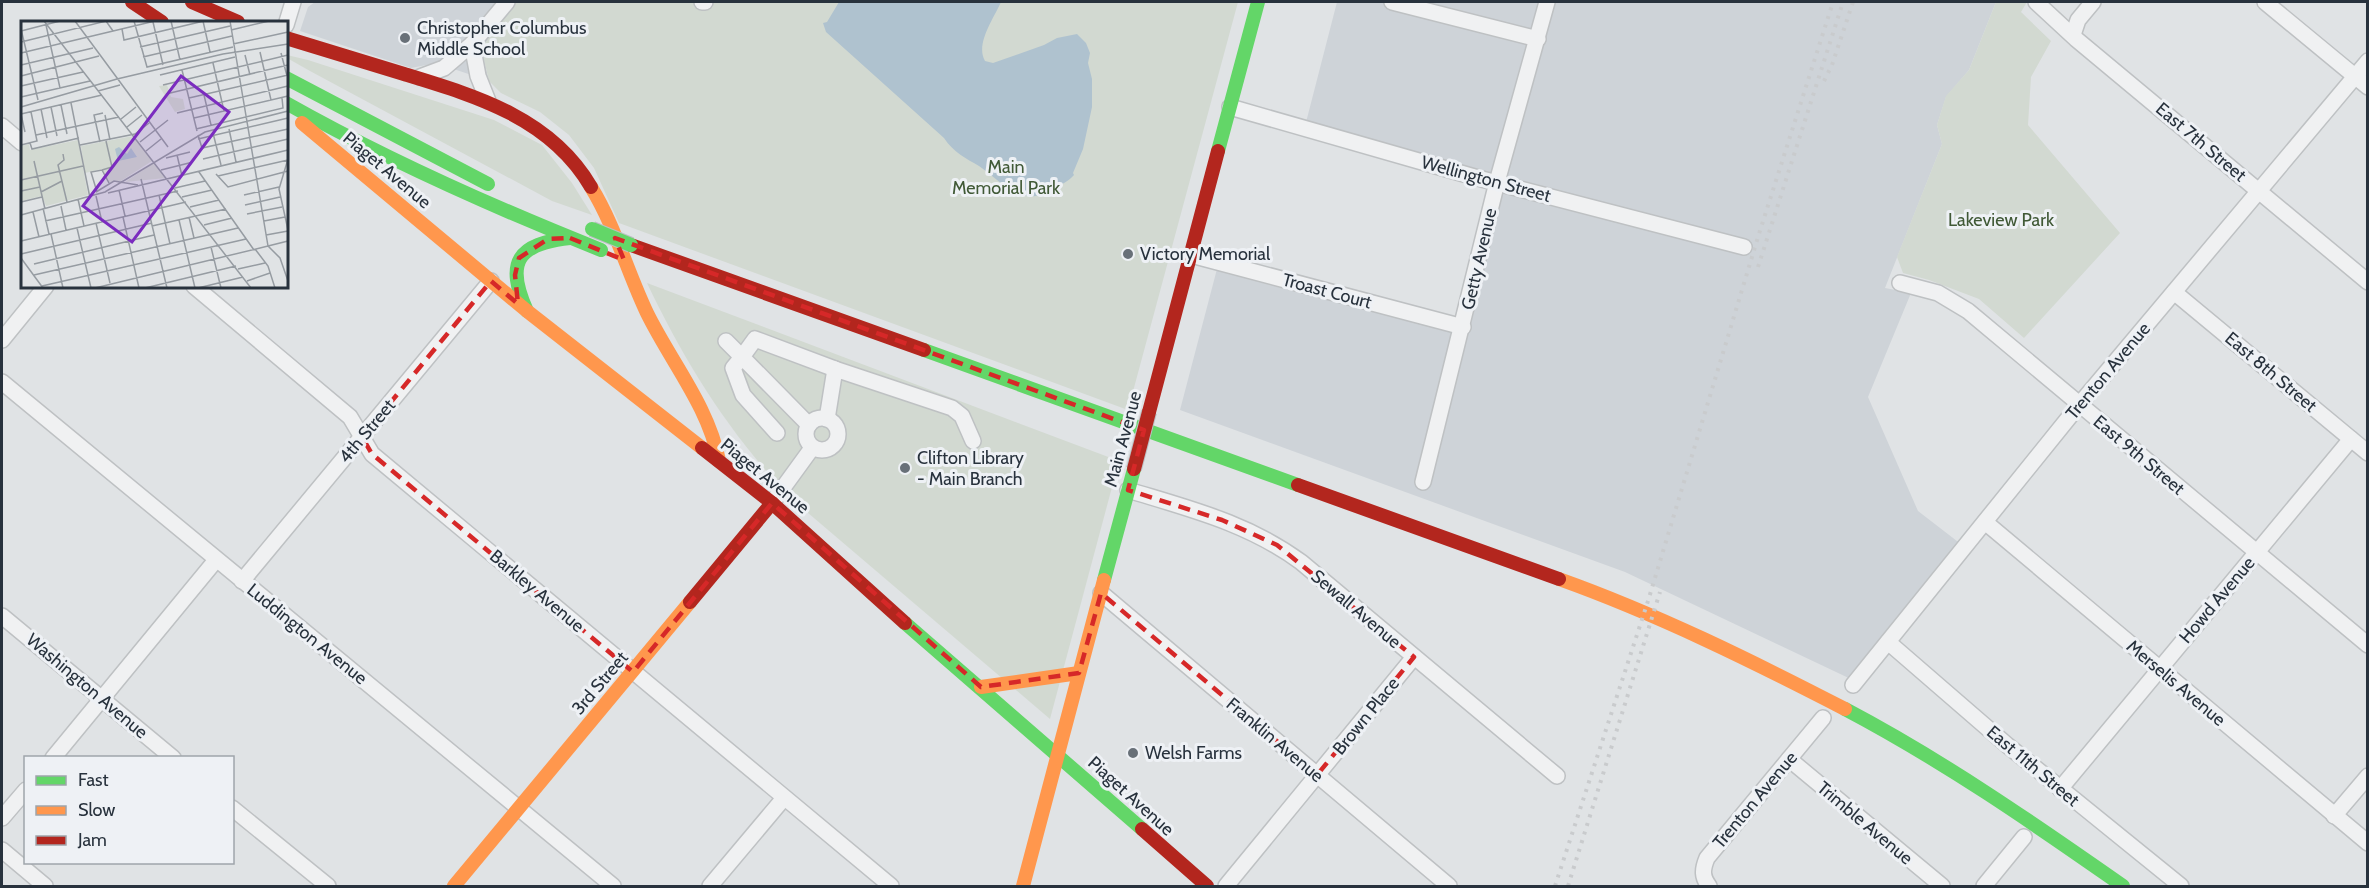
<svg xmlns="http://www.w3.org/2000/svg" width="2369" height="888" font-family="Cabin,sans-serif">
<rect width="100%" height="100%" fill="#e0e3e5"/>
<g fill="#ced3d8">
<polygon points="315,2 517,2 490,34 484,60 489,81 436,63 411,68 300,31 308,7"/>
<polygon points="1337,2 1384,2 1428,13 1429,2 1996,2 1969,70 1946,97 1937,125 1942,144 1885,288 1911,293 1868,397 1918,511 1966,548 1855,681 1625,572 1180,410 1217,269 1461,334 1498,183 1303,134"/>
</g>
<g fill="#d2d9d1">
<polygon points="517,2 1238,2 1128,410 619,223 594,168 569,135 540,112 501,93 489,81 484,60 485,43"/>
<polygon points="1996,2 2027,2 2021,12 2051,41 2031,77 2028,125 2120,233 2024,338 1979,299 1929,280 1903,273 1897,257 1942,144 1937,125 1946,96 1969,70"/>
<polygon points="287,55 308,60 494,120 542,145 572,183 592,215 552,201 310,71 287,58"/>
<path d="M647 283 1119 461 1050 719 794 501C731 437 685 363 647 283Z"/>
</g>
<path fill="#afc2cf" d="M839 2H1001C994 18 975 44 985 61L993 63 1044 45 1057 38 1077 34 1086 43 1090 53 1088 63 1092 79V107L1083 149 1073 173 1074 175C1068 182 1063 183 1056 188 1019 210 1006 184 979 166 967 159 953 152 944 138L826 32 823 23 827 22Z"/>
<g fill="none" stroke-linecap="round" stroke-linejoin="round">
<g stroke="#bec1c3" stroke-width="18">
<g id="street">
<polyline points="702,2 705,2"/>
<polyline points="1392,2 1538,39"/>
<polyline points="2036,2 2076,39 2368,282"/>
<polyline points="2265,2 2368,87"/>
<polyline points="286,25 293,2"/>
<polyline points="2073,35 2078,20 2093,2"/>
<polyline points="420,77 444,68 472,44"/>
<polyline points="488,101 478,76 472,44 507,2"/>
<polyline points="1230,107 1478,178 1744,247"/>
<polyline points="2,126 22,143"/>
<polyline points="1191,255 1463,327"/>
<polyline points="1900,283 1938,293 1968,311 2368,645"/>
<polyline points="194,286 350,417 372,454 891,886"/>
<polyline points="2174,292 2368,453"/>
<polyline points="2,340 46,286"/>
<polyline points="726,341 742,357 733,368 743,395 777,433"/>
<polyline points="2,382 613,886"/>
<circle cx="822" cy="434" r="16"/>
<polyline points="827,419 835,369 952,408 962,416 973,441"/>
<polyline points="809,425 742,357 755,339 835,369"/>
<polyline points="1423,482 1497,182 1547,2"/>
<path d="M1128 490C1190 509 1248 523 1301 562L1557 776"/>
<polyline points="772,503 812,448"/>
<polyline points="1985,522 2368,843"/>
<polyline points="242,581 491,281"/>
<polyline points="1101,593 1449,886"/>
<polyline points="2,616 173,758"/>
<polyline points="1888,642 2007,745 2181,886"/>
<polyline points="1853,685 2079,405 2368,61"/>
<polyline points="53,758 216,560"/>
<polyline points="1789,759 1942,886"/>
<polyline points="2060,789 2351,439"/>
<polyline points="232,808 328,886"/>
<polyline points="2334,816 2368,776"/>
<polyline points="2,818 26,790"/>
<polyline points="2,850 45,886"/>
<polyline points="710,886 784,798"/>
<polyline points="1226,886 1414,657"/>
<path d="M1709 886C1702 877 1702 870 1707 858L1823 718"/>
<polyline points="1984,886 2024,837"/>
</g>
</g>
<use href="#street" stroke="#f0f1f2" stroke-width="15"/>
<g stroke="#63d668" stroke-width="14">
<polyline points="286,78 488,184"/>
<path d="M286 103C387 160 493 207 601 250"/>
<polyline points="1218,151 1258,2"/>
<path d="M527 311C505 262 517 244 570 238"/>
<polyline points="924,350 1298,485"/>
<polyline points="1104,580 1134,469"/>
<polyline points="905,623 1142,829"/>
<path d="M1845 709C1942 760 2033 823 2123 886"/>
</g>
<g stroke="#ff974d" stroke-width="14">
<polyline points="302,123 527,311 702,448"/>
<path d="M591 187C615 226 627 271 647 313 671 362 709 407 719 461"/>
<path d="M1559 579C1657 614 1752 661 1845 709"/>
<polyline points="981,687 1079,673"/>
<polyline points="454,886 690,602"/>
<polyline points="1023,886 1104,580"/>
</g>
<g stroke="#b3261e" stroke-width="14">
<polyline points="132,2 162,22"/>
<polyline points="192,2 238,22"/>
<path d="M286 38C325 50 365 62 404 74 476 96 551 118 591 187"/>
<polyline points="631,245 924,350"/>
<polyline points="1149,412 1218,151"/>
<polyline points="702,448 772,503 905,623"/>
<polyline points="1298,485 1559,579"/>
<polyline points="690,602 772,503"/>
<polyline points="1142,829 1207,886"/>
</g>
<g stroke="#c9cbcd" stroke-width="4" stroke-dasharray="3 6" stroke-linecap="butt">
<polyline points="1824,81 1832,65 1853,2"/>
<polyline points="1758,267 1843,2"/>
<polyline points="1555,886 1648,601 1758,237 1833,2"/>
<polyline points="1568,886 1660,592"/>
</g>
<g stroke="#bcc0c3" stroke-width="16" stroke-linecap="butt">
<polyline id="fast-bridge" points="592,229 631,245"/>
</g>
<g stroke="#bcc0c3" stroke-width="16" stroke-linecap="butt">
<polyline id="jam-bridge" points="1134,469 1149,412"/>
</g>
<use href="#fast-bridge" stroke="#63d668" stroke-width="14"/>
<use href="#jam-bridge" stroke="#b3261e" stroke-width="14"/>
</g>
<path fill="none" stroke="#d62828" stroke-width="4.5" stroke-dasharray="12 8" stroke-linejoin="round" d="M570 238 624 260 615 238 1144 430 1128 490 1222 520 1277 545 1414 657 1317 775 1101 593 1079 673 981 687 772 503 633 672 372 454 362 437 491 281 518 304 515 275 519 258 548 239Z"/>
<g fill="#687078" stroke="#eef1f5" stroke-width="2">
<circle cx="405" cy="38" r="6"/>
<circle cx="1128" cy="254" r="6"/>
<circle cx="905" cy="468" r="6"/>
<circle cx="1133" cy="753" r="6"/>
</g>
<g text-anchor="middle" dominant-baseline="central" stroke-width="6" stroke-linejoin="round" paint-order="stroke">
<g font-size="18" fill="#28323d" stroke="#eef1f5" text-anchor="start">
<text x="417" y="28">Christopher Columbus<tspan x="417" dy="21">Middle School</tspan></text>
<text x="1140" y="254">Victory Memorial</text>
<text x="917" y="458">Clifton Library<tspan x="917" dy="21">- Main Branch</tspan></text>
<text x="1145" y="753">Welsh Farms</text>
</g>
<g font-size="18" fill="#28323d" stroke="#eef1f5">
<text transform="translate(2201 142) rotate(40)">East 7th Street</text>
<text transform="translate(387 170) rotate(40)">Piaget Avenue</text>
<text transform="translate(1486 179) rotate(15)">Wellington Street</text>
<text transform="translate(1479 259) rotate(-77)">Getty Avenue</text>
<text transform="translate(1327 291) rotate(15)">Troast Court</text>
<text transform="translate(2108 371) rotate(-50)">Trenton Avenue</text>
<text transform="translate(2271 372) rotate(40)">East 8th Street</text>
<text transform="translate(367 431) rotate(-50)">4th Street</text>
<text transform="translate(1123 439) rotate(-75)">Main Avenue</text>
<text transform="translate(2139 455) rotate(40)">East 9th Street</text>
<text transform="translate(765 476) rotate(39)">Piaget Avenue</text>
<text transform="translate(537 591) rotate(40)">Barkley Avenue</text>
<text transform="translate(2217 600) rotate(-50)">Howd Avenue</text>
<text transform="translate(1356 609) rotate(40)">Sewall Avenue</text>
<text transform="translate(307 634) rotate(39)">Luddington Avenue</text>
<text transform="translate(600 683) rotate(-50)">3rd Street</text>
<text transform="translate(2176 683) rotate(40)">Merselis Avenue</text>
<text transform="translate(87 686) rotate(40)">Washington Avenue</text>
<text transform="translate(1366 716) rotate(-51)">Brown Place</text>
<text transform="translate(1275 740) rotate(40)">Franklin Avenue</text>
<text transform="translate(2033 766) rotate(40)">East 11th Street</text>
<text transform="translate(1131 796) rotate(42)">Piaget Avenue</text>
<text transform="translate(1755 800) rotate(-50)">Trenton Avenue</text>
<text transform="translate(1865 823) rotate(40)">Trimble Avenue</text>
</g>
<g font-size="18" fill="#405936" stroke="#eef1f5">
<text x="1006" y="167">Main<tspan x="1006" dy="21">Memorial Park</tspan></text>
<text x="2001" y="220">Lakeview Park</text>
</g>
</g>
<g transform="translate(21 21)">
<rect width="267" height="267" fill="#e0e3e5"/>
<path d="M146 64 150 76 162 78 164 88 154 91 138 65ZM112 115 131 140 100 160 87 161 81 148 64 152 60 125ZM57 119 67 174 25 185 21 175 0 180V125L8 123 9 129ZM133 142 145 157 104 161Z" fill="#d2d9d1"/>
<path d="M98 126 106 133 110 127 116 136 97 140 94 128Z" fill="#afc2cf"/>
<path fill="none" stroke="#969ca2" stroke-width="1.5" d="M23 0 230 267M54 0 147 126M113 0 126 46 212 26M150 0 159 39M182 0 189 31M209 0 247 225M132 1 142 44M25 4 39 67M0 8 17 79M101 8 103 19 183 0M210 9 248 0M0 10 39 0M0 21 85 0 92 10M212 23 267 11M119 26 209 5M239 31 250 79M0 32 134 0M260 32 266 55M224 34 229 54M122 36 211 15M192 42 203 90M0 44 72 27M161 49 176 110M139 54 214 36M0 55 78 35M142 64 267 34M0 65 62 51M77 70 99 64M145 73 267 44M183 74 190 104M0 76 69 60M168 77 267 54M50 82 69 177M40 84 46 113M0 86 96 58 202 33 267 23M30 86 36 115M20 88 26 117M156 92 267 65M0 93 81 74M0 93 4 111M84 94 89 119M173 97 267 75M100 98 115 86M106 106 121 94M175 108 262 87 261 77M208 108 215 141M192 112 200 144M15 114 98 96M177 114 181 127 267 108M177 118 267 97M79 121 73 94 82 92M119 121 147 99M9 122 11 128 58 117M0 124 16 120 10 91M59 124 114 113 128 102M125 130 140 118M42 133 43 139 37 144 46 181M156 134 161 155M145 137 169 131M182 138 267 118M267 138 258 168 267 209M13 140 24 188M81 149 91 146 85 120M140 149 172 141M178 151 233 229M195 153 207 166 267 150M197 155 267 139M120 158 146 267M0 159 62 145M154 167 184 160M98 169 104 195M0 170 19 166M20 171 41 160M75 171 93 160 117 164M76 171 70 151 81 149 88 162M87 172 267 129M138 174 149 223M223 174 258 166M75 175 81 201M161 176 191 169M57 178 63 205M0 181 21 176M224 184 259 176M40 185 45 209M169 186 198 179M22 187 28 213M12 191 18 216M226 193 261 186M0 194 84 171 184 111 267 90M102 196 118 267M168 196 173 217M158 199 174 267M24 200 157 170M243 200 264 196M75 202 89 262M183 204 211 197M131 205 205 188M56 207 70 267M30 213 42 267M245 214 267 210M0 220 165 181M247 225 267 220M247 225 259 237 267 260M190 226 200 267M234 228 247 245 254 267M0 233 131 202M0 237 22 267M13 243 133 214M217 248 244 242M13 254 217 207M226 260 249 252M21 265 225 218M74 267 247 225M124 267 215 245M177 267 222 256"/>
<path fill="#7b2cbf" fill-opacity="0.15" stroke="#7b2cbf" stroke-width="3" d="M160 55 208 91 111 221 62 185Z"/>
<rect width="267" height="267" fill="none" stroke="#28323d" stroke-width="3"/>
</g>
<rect width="2369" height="888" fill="none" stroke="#28323d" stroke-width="6"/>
<rect x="24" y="756" width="210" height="108" fill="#eef1f5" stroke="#9fa5ab" stroke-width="1.5"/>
<rect x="36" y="776" width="30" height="9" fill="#63d668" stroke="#9fa5ab" stroke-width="1.5"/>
<text x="78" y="786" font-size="18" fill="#28323d">Fast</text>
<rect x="36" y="806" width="30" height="9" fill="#ff974d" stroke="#9fa5ab" stroke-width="1.5"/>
<text x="78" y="816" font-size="18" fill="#28323d">Slow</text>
<rect x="36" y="836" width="30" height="9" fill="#b3261e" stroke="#9fa5ab" stroke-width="1.5"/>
<text x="78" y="846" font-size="18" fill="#28323d">Jam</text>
</svg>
